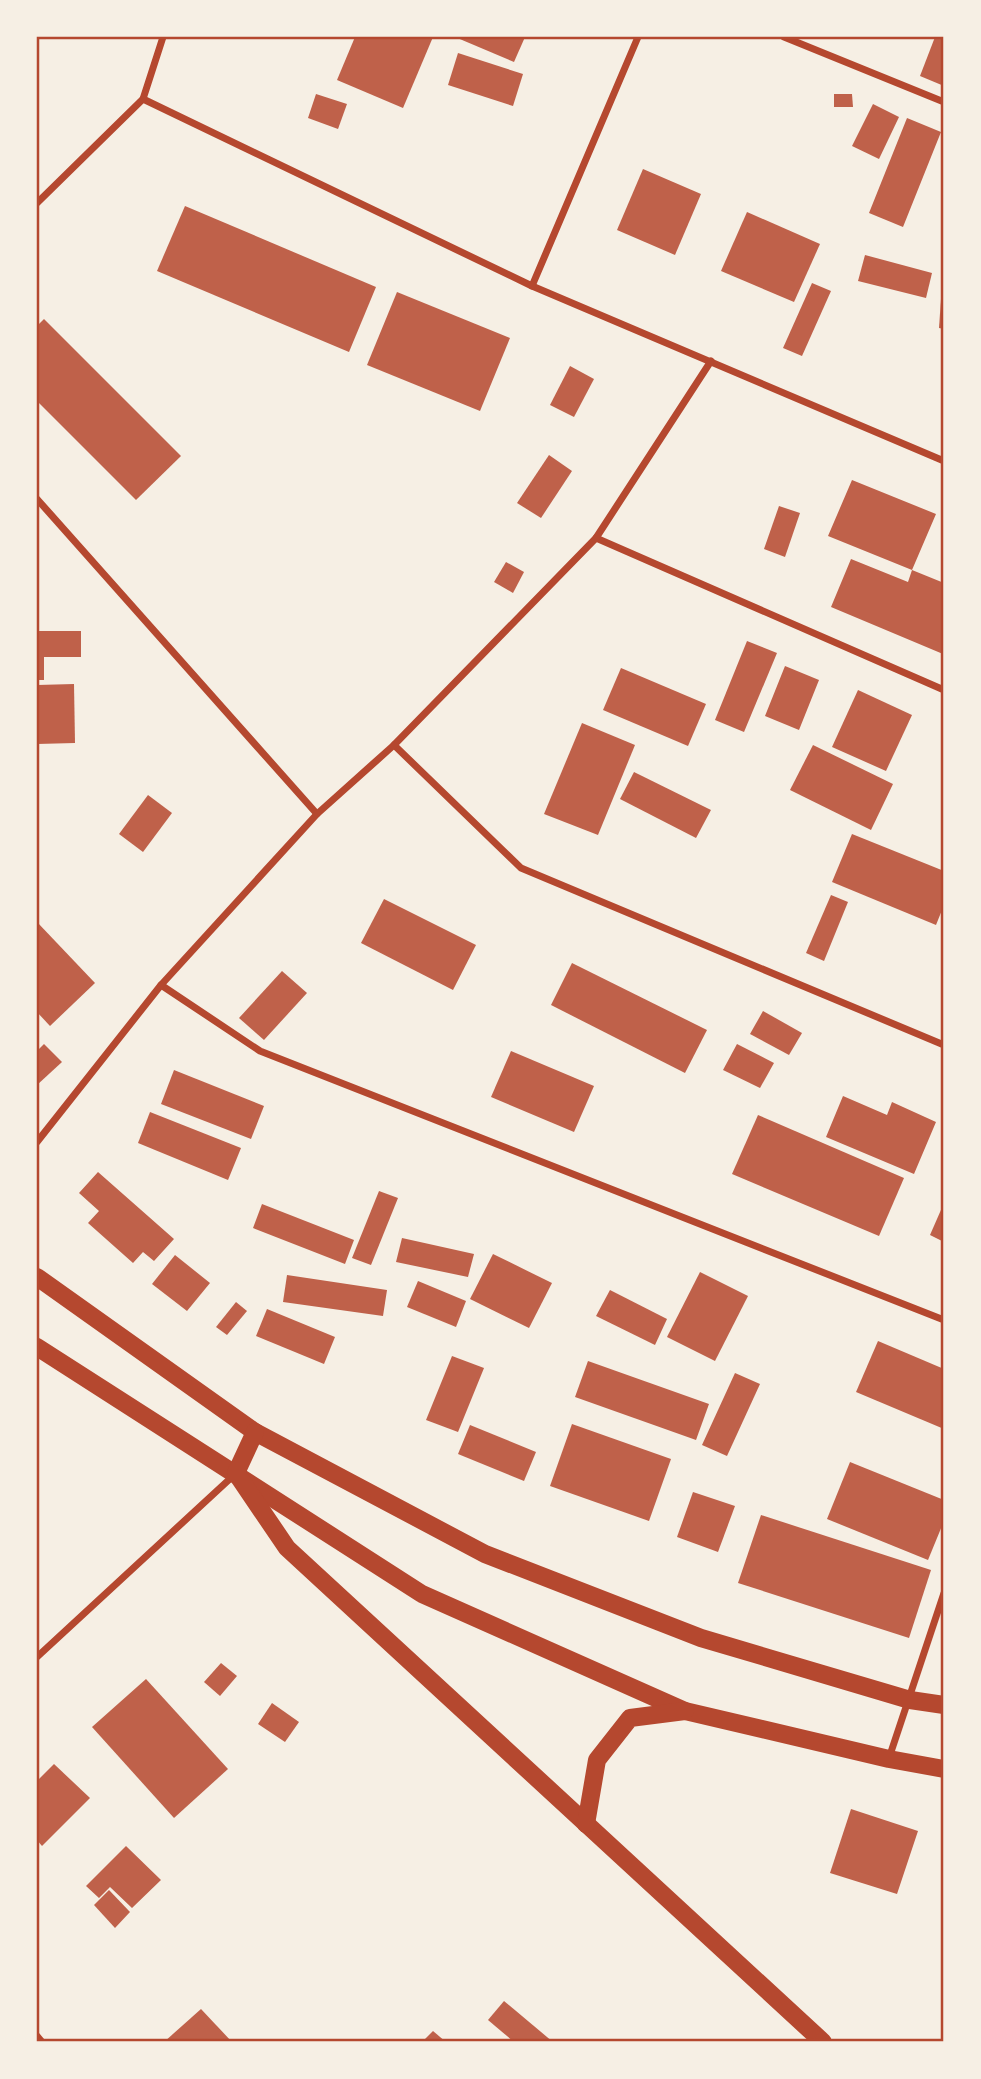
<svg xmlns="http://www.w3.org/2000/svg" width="981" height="2079" font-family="Merriweather,serif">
<rect width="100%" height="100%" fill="#f6efe4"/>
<g fill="#bf614a">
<polygon points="355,37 433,37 403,108 337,80"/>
<polygon points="455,37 525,37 514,62"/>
<polygon points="935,37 944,37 944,86 920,76"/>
<polygon points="458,53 523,74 513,106 448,85"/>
<polygon points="316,94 347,104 338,129 308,118"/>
<polygon points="834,94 852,94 853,107 834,107"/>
<polygon points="873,104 899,117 879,159 852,146"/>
<polygon points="907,118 941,132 903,227 869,213"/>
<polygon points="643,169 701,194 675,255 617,230"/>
<polygon points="185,206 376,287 349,352 157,271"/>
<polygon points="747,212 820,244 794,302 721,271"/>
<polygon points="865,255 932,273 926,298 858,281"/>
<polygon points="812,283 831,291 802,356 783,348"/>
<polygon points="397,292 510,338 480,411 367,365"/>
<polygon points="941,299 944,299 944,329 939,328"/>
<polygon points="44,319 181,456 136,500 37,401 37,326"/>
<polygon points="570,366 594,379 574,417 550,405"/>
<polygon points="549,455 572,471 541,518 517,503"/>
<polygon points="852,480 936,514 912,570 944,583 943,654 831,607 851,559 908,582 912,570 828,536"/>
<polygon points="779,506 800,513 785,557 764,549"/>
<polygon points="506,562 524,572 513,593 494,582"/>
<polygon points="37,631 81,631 81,657 44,657 44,680 37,680"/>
<polygon points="747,641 777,653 744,732 715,720"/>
<polygon points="785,666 819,680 799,730 765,716"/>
<polygon points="621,668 706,704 688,746 603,710"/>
<polygon points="74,684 75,743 37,744 37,685"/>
<polygon points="858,690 912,715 886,771 832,747"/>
<polygon points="582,723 635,745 598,835 544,814"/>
<polygon points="813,745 893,784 871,830 790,790"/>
<polygon points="634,772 711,810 696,838 620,799"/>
<polygon points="148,795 172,813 143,852 119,834"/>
<polygon points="852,834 944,871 944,905 936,925 832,882"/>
<polygon points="831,895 848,902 824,961 806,953"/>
<polygon points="384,899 476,945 453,990 361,943"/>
<polygon points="37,922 95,983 50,1026 37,1012"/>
<polygon points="572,963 707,1030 685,1073 551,1005"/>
<polygon points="282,971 307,993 264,1040 239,1018"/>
<polygon points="763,1011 802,1033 789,1055 750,1034"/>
<polygon points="44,1044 62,1062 37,1085 37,1051"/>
<polygon points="737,1044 774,1063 760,1088 723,1070"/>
<polygon points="511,1051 594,1086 574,1132 491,1097"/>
<polygon points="174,1070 264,1106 251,1139 161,1104"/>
<polygon points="843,1096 887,1115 892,1102 936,1122 914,1174 826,1137"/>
<polygon points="150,1112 241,1148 228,1180 138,1143"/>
<polygon points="758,1115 904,1178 879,1236 732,1174"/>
<polygon points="98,1172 174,1239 154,1261 143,1252 133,1263 88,1223 99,1211 79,1193"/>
<polygon points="379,1191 398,1198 371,1265 352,1258"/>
<polygon points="944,1203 944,1242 930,1235"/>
<polygon points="262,1204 354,1240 345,1264 253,1228"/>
<polygon points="402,1238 474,1254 468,1277 396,1262"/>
<polygon points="493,1254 552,1283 529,1328 470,1299"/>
<polygon points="175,1255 210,1283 187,1311 152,1284"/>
<polygon points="700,1272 748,1296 715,1361 667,1337"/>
<polygon points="287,1275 387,1290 383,1316 283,1302"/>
<polygon points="418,1281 466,1301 456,1327 407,1307"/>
<polygon points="610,1290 667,1319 655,1345 596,1316"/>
<polygon points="236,1302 247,1311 227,1335 216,1327"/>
<polygon points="267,1309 335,1337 324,1364 256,1336"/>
<polygon points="878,1341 944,1369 944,1429 856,1392"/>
<polygon points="452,1356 484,1368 458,1432 426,1420"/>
<polygon points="588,1361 709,1404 696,1440 575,1397"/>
<polygon points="735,1373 760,1384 727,1456 702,1445"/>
<polygon points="572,1424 671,1459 649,1521 550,1486"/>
<polygon points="470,1425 536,1452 524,1481 458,1454"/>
<polygon points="850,1462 944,1500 944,1521 928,1560 827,1519"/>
<polygon points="693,1492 735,1506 718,1552 677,1537"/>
<polygon points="761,1515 931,1570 909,1638 738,1583"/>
<polygon points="221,1663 237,1676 220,1696 204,1682"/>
<polygon points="146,1679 228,1769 174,1818 92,1727"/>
<polygon points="272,1703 299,1722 285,1742 258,1724"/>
<polygon points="54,1764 90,1798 42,1846 37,1840 37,1781"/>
<polygon points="851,1809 918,1831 897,1894 830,1873"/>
<polygon points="126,1846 161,1880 132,1908 110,1887 99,1898 86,1886"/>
<polygon points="109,1890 130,1912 115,1928 94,1905"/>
<polygon points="504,2001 553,2042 514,2042 488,2020"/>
<polygon points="201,2009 232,2042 164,2042"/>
<polygon points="433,2031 446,2042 422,2042"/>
</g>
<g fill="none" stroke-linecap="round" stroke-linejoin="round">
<g stroke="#b5482f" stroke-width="7">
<polyline points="784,37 944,102"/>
<polyline points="143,99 532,286 944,461"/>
<polyline points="37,203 143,99 163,37"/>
<polyline points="532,286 638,37"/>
<polyline points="37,499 317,814"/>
<polyline points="596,538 944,690"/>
<polyline points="394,745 521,868 944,1045"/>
<polyline points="161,985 260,1051 944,1320"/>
<polyline points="37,1142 161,985 317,814 394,745 596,538 711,361"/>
<polyline points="37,1657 233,1476"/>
<polyline points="889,1758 944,1593"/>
<polyline points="37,2036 42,2042"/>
</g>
<g stroke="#b5482f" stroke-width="18">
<polyline points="37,1277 255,1432 485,1554 701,1638 910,1700 944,1705"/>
<polyline points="37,1347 422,1594 685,1711 889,1759 944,1769"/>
<polyline points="255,1432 236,1473 287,1548 823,2042"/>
<polyline points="586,1824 597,1760 630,1718 685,1711"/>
</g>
</g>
<rect width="981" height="2079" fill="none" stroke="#f6efe4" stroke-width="77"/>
<rect x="38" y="38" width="904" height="2002" fill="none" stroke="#b5482f" stroke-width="2.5"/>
</svg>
